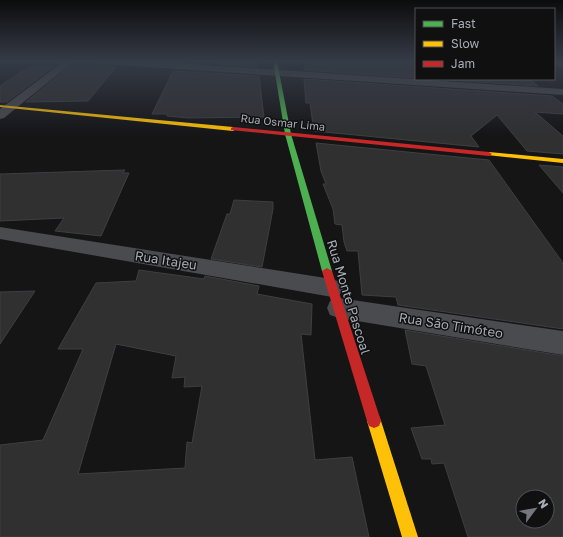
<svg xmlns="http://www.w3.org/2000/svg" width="563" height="537" font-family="'Golos Text',sans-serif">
<rect width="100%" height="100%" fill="#151516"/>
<g fill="#303031" stroke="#3e3f42" fill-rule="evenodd">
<polygon points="218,61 256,61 257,67 217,64"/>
<polygon points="310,61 411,61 416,65 416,78 304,70 305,62"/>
<polygon points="92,65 116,67 88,101 26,102 70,66"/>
<polygon points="54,66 7,102 0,102 0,86 28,67"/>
<polygon points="173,71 259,76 264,117 188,118 167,116 167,114 152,114"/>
<polygon points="304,79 552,96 563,104 563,114 535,112 563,136 563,154 527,151 497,115 471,136 479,147 314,131 310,103 306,103"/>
<polygon points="436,79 529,79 538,86"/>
<polygon points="316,143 489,160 563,263 563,329 398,305 396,297 362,295 358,251 347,251 344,242 342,225 335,224 333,209 323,184 326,184 321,171"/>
<polygon points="539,165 563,167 563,193"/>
<polygon points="125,170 123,173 129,173 101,236 55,231 64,218 0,221 0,174"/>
<polygon points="234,200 273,202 273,209 262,267 211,259 227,214 230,214"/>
<path d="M139 270 204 279 205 276 259 286 257 294 312 304 311 335 301 334 315 460 352 457 369 537H0V445L43 440 83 349H58L96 283 136 281ZM116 344 176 356 172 378 185 377 184 387 202 386 192 443 187 442 185 468 78 474Z"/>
<polygon points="35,291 0,344 0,292"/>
<path d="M405 330 563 356V537H468L444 463 432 464 431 459H422L411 428 445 425 426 366 412 364ZM523 497H547V521H523Z"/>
</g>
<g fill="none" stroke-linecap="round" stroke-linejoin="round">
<g fill="#4a4b4e" fill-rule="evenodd">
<polygon points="64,61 74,61 4,118 0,119 0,109"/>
<polygon points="99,61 146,61 563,89 563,95 103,64"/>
<polygon points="554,61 563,63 563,69 554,65"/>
<polygon points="0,227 332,279 340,282 344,288 340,294 332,297 0,239"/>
<polygon points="339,298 563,331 563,355 339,318 330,315 327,308 330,301"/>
</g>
<polygon fill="#4caf50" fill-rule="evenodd" points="273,61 277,61 291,134 332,271 327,274 322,271 285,134"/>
<g fill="#ffc107" fill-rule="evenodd">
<polygon points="0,105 233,127 236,129 233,131 0,107"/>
<polygon points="489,152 563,159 563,163 487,155 486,154"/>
<polygon points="374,414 379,416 381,421 418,537 402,537 367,421 369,416"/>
</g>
<g fill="#c62828" fill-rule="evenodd">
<polygon points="233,127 489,152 492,154 489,156 231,130 231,128"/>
<polygon points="327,268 332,271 381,421 379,426 374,428 369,426 367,421 322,271"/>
</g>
</g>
<linearGradient id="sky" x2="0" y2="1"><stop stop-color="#0c0c0c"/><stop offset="0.45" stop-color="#353b47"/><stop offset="1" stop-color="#353b47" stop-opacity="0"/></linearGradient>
<rect width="563" height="136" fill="url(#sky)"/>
<g text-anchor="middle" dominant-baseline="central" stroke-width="3" stroke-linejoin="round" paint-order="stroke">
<g font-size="11" fill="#a7adb6" stroke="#101011">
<text transform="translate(283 122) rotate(6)">Rua Osmar Lima</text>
</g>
<g font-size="13" fill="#a7adb6" stroke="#101011">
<text transform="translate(166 260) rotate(9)">Rua Itajeu</text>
<text transform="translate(349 297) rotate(73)">Rua Monte Pascoal</text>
<text transform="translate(451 325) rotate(9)">Rua São Timóteo</text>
</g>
</g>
<rect x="415" y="8" width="140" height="72" fill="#101011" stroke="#4c4f53"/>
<rect x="423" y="21" width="20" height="6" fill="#4caf50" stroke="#4c4f53"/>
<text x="451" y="28" font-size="12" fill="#a7adb6">Fast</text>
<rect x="423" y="41" width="20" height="6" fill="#ffc107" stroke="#4c4f53"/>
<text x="451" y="48" font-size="12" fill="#a7adb6">Slow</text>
<rect x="423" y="61" width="20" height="6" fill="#c62828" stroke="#4c4f53"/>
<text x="451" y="68" font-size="12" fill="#a7adb6">Jam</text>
<g transform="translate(535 509) rotate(58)"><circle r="19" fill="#101011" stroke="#4c4f53"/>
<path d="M0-3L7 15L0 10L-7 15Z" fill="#74787e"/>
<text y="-6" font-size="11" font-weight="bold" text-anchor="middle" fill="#a7adb6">N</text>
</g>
</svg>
